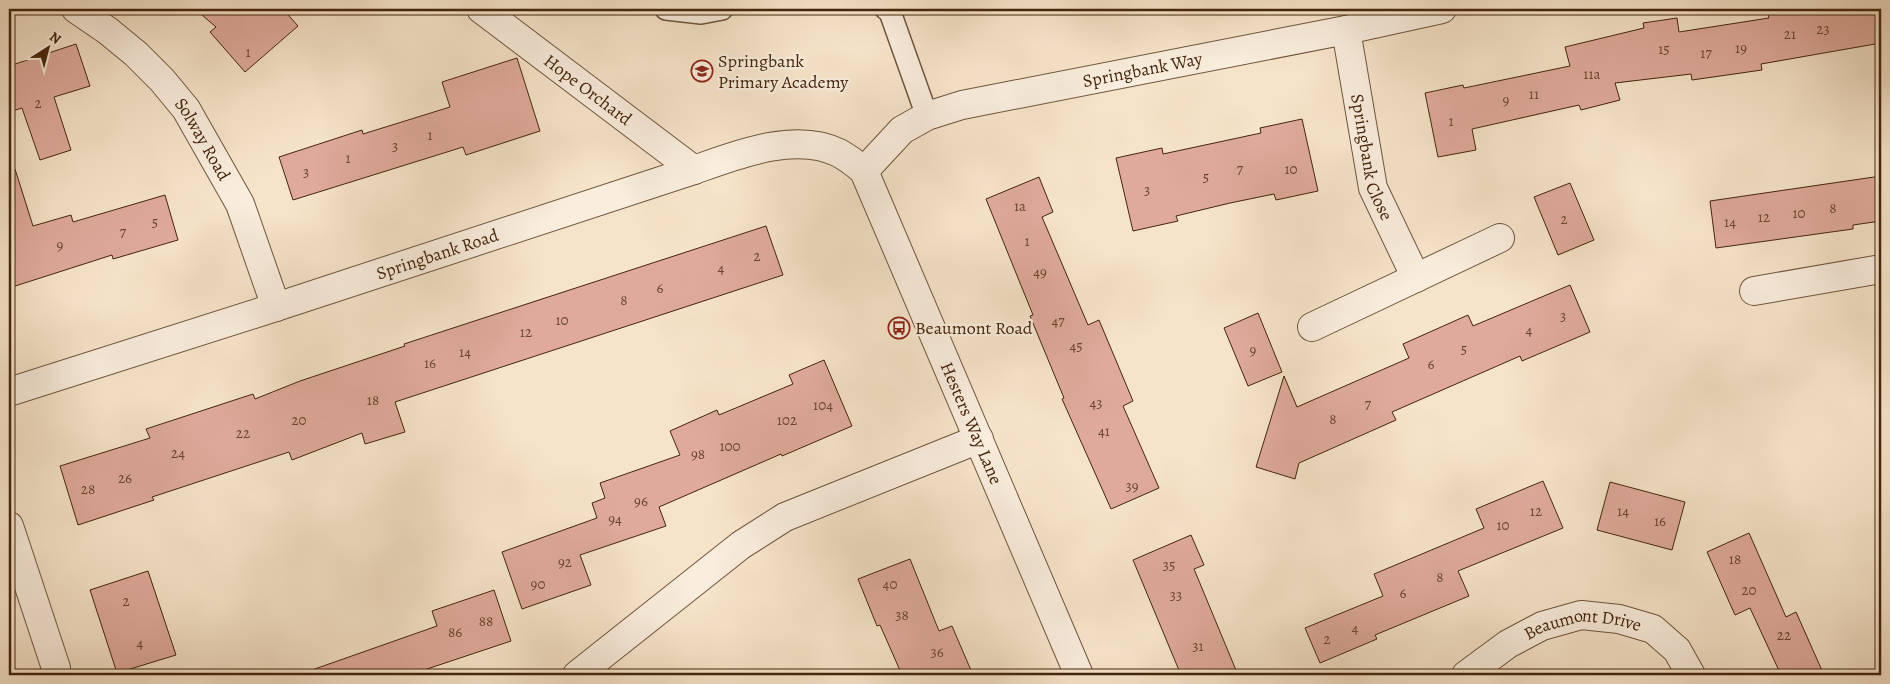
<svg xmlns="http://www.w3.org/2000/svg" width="1890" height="684" font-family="Alegreya,serif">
<rect width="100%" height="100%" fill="#f6e4ca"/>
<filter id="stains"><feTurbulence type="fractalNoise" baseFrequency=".004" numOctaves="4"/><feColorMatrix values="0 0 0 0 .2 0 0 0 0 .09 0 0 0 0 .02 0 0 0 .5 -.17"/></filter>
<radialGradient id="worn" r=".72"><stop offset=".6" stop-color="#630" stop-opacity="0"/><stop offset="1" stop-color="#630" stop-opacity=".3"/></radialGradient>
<g fill="#dfaa9c" stroke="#44250c">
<polygon points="195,9 283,9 298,26 245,72 210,32 216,27"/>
<polygon points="1795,9 1881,9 1881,43 1761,64 1762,70 1692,80 1691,74 1615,83 1620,100 1581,110 1579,105 1472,129 1476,150 1438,157 1425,93 1463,85 1464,88 1570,66 1565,47 1644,28 1643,23 1677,18 1679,32 1769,18 1768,14"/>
<polygon points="76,44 90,86 54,97 71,150 40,160 22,108 9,112 9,66"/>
<polygon points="517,58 540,131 466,155 463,147 293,200 279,157 362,130 363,134 450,107 442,82"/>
<polygon points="1302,119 1318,191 1276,200 1274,194 1230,203 1176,216 1178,221 1133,231 1116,158 1162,148 1163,154 1261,133 1260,128"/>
<polygon points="15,169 33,226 71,215 73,222 165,195 178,240 113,259 112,255 9,288 9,170"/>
<polygon points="1881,176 1881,221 1853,225 1853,229 1716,248 1710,201"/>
<polygon points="1039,177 1053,212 1042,217 1088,325 1099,320 1133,401 1123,406 1159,488 1111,509 1062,399 1064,398 1030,316 1033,315 986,199"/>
<polygon points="1570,183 1594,240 1558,255 1534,197"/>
<polygon points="766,226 783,275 395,402 405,432 365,444 362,433 292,460 289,452 152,497 154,500 78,525 60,466 150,438 146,429 253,394 255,399 300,381 405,346 404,344"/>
<polygon points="1570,285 1590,332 1522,361 1520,356 1392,412 1396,420 1299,463 1295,479 1256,467 1284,376 1297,407 1409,358 1403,344 1468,315 1473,326"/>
<polygon points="1258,313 1282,372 1248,386 1224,328"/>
<polygon points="824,360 852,426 782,456 781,454 659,507 666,526 580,555 591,585 522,609 502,552 597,518 592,503 605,498 600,483 680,455 670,431 717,410 719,415 793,384 789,375"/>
<polygon points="1543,481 1563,528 1458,571 1469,596 1375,635 1377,639 1320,663 1305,628 1383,596 1374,574 1484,528 1476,509"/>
<polygon points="1610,482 1685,502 1672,550 1597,530"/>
<polygon points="1749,533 1786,617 1796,612 1824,675 1781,675 1750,608 1735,615 1707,552"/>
<polygon points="1191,535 1204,565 1194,569 1238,675 1181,675 1133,560"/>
<polygon points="910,559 939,631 952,626 973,675 902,675 880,625 877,626 858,579"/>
<polygon points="148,571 176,655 117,673 90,590"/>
<polygon points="494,590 511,641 409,675 310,675 309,671 437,626 432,611"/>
</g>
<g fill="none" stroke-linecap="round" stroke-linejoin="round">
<g stroke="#70553c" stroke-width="24">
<g id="service">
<polyline points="666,9 701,13 722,9"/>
<polyline points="886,9 890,12 927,116"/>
</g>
</g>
<g stroke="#70553c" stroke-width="30">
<g id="minor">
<path id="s1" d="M76 9 108 31 136 54 162 80 186 109 240 204 276 307"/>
<path id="s2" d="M481 9 694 170"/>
<path id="s3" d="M1346 30 1373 188 1416 278"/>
<path id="s4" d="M864 171 902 130 927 116 962 105 1346 30 1442 9"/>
<polyline points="1754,291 1881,269"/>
<polyline points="1312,327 1500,238"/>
<polyline points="9,526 56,668 56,675"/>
<polyline points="577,675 741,545 785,517 979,439"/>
<path id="s5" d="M1466 675 1508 644 1542 626 1581 615 1619 619 1653 629 1677 650 1691 675"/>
</g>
</g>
<g stroke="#70553c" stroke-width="30">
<g id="tertiary">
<path id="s6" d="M9 392 276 307 694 170C736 155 796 131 839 153 848 158 856 164 864 171L1079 675"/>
</g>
</g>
<use href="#service" stroke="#f9eddd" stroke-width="21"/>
<use href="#minor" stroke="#f9eddd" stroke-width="28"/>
<use href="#tertiary" stroke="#f9eddd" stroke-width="28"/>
</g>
<defs>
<g id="school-ring" transform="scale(1.125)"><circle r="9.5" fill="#f9eddd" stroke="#8f2418" stroke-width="1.5"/><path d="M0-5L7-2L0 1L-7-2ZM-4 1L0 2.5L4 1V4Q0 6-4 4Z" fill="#8f2418"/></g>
<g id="bus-ring" transform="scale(1.125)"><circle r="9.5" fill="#f9eddd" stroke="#8f2418" stroke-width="1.5"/><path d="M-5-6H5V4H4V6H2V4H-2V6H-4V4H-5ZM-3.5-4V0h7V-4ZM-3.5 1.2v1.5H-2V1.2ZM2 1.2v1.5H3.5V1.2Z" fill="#8f2418"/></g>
</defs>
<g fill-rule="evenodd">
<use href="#school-ring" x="702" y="71"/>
<use href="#bus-ring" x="899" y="328"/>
</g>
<g text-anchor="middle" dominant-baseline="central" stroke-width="4.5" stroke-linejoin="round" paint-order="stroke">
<g font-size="15" fill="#6b4630">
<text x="1823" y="29">23</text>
<text x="1790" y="34">21</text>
<text x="1741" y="48">19</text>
<text x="1664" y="49">15</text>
<text x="248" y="52">1</text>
<text x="1706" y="53">17</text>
<text x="1592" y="74">11a</text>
<text x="1534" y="94">11</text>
<text x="1506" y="100">9</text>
<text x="38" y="103">2</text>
<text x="1451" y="121">1</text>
<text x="430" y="135">1</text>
<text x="395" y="146">3</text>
<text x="348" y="158">1</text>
<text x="1240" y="169">7</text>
<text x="1291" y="169">10</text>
<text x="306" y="172">3</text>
<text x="1206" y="177">5</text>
<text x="1147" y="190">3</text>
<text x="1020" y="206">1a</text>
<text x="1833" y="208">8</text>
<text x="1799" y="213">10</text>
<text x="1764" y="217">12</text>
<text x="1564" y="219">2</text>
<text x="155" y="222">5</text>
<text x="1730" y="222">14</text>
<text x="123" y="232">7</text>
<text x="1027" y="241">1</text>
<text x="60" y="245">9</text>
<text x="757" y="256">2</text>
<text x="721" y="268">4</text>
<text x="1040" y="272">49</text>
<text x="660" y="288">6</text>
<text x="624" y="300">8</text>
<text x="1563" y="316">3</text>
<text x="562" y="320">10</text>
<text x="1058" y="321">47</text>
<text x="1529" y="330">4</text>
<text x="526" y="332">12</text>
<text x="1076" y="346">45</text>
<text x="1464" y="349">5</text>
<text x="1253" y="350">9</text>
<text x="465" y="352">14</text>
<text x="430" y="363">16</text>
<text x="1431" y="364">6</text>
<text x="373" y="400">18</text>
<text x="1096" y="403">43</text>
<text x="1368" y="404">7</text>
<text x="823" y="405">104</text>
<text x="1333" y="419">8</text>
<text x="299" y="420">20</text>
<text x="787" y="420">102</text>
<text x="1104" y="431">41</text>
<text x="243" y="433">22</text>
<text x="730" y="446">100</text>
<text x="178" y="453">24</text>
<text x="698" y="454">98</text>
<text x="125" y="478">26</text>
<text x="1132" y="486">39</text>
<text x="88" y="489">28</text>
<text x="641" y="501">96</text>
<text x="1536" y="511">12</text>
<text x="1623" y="511">14</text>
<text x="615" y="519">94</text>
<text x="1660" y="521">16</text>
<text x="1503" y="525">10</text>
<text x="1735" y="559">18</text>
<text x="565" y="562">92</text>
<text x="1169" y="565">35</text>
<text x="1440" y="577">8</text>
<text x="538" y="584">90</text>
<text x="890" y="584">40</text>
<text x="1749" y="590">20</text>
<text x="1403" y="593">6</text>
<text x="1176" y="595">33</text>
<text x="126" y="601">2</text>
<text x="902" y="615">38</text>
<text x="486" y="621">88</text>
<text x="1355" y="628">4</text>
<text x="455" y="632">86</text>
<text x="1784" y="635">22</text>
<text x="1327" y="639">2</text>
<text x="140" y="643">4</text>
<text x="1198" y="646">31</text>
<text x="937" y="652">36</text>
</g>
<g font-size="18" fill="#44250c" stroke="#f9eddd" text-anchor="start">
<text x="718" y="61">Springbank<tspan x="718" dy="21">Primary Academy</tspan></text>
<text x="915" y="328">Beaumont Road</text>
</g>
<g font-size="18" fill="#44250c" stroke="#f9eddd">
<text stroke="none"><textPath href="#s4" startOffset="305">Springbank Way</textPath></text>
<text stroke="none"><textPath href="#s2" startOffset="134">Hope Orchard</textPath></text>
<text stroke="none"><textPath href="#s1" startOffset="184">Solway Road</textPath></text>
<text stroke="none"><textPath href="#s3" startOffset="130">Springbank Close</textPath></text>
<text stroke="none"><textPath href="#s6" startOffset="450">Springbank Road</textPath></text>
<text stroke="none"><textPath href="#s6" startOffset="1175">Hesters Way Lane</textPath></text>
<text stroke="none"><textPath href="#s5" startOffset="132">Beaumont Drive</textPath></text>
</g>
</g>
<rect width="1890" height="684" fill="none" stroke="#f6e4ca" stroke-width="30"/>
<rect x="10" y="10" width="1870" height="664" fill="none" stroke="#44250c" stroke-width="2.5"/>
<rect x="15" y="15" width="1860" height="654" fill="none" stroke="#44250c"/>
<g transform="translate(48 48) rotate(36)" stroke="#f9eddd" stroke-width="4" paint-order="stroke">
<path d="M0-4L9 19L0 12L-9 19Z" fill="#44250c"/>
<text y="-8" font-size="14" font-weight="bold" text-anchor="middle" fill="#44250c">N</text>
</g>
<rect width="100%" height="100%" filter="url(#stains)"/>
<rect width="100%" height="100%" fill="url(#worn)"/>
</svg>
